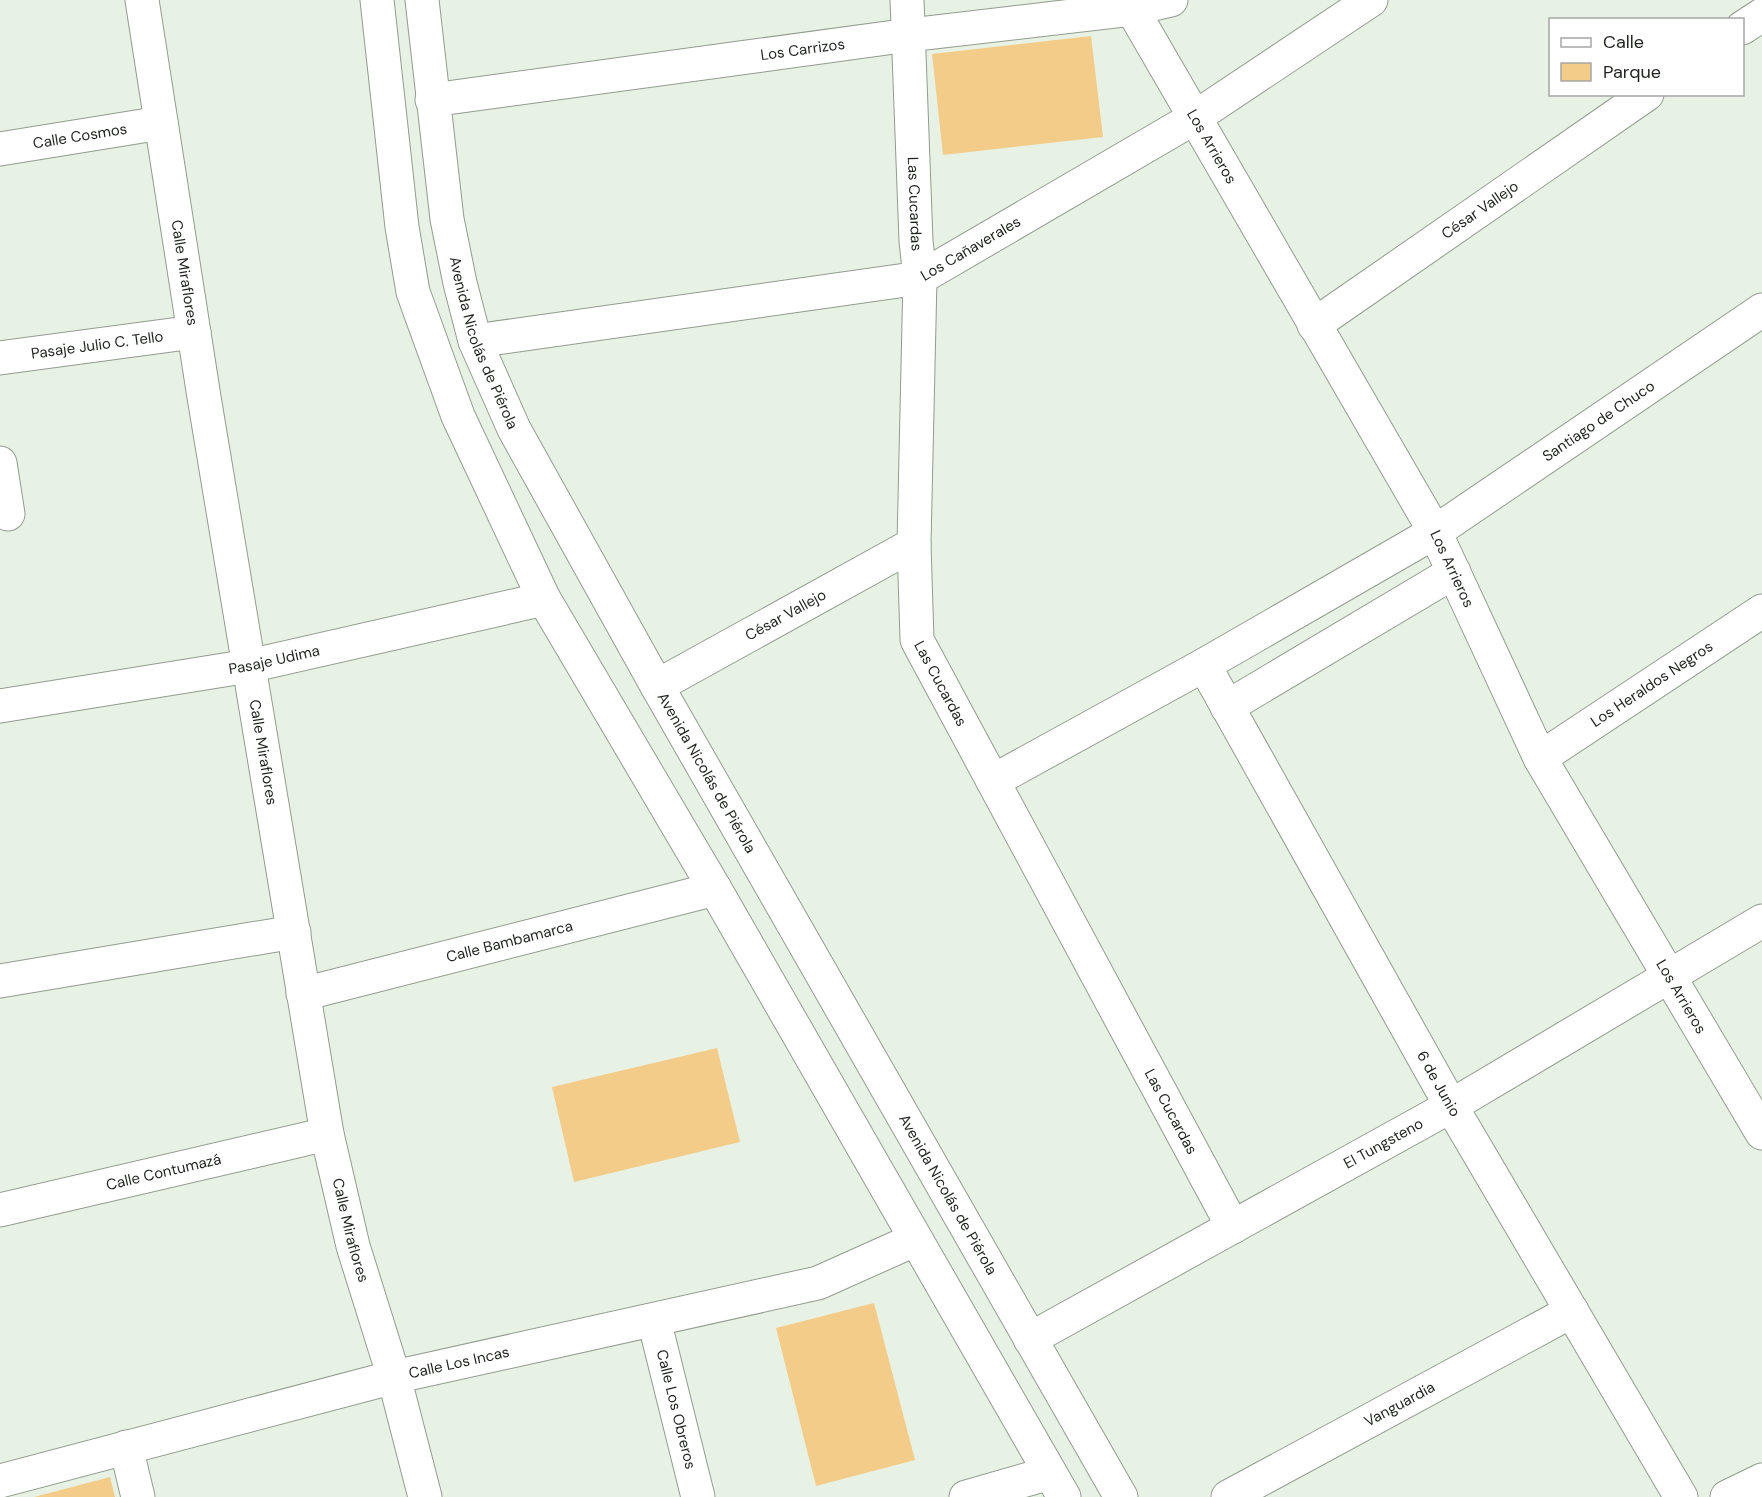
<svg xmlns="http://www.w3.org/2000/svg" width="1762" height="1497" font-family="'DM Sans',sans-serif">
<rect width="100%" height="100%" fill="#e8f2e4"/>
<g fill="#f3cc8a">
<polygon points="1091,36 1103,137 943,155 932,54"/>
<polygon points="717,1048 740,1142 574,1182 552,1087"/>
<polygon points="874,1303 915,1460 816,1486 776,1328"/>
<polygon points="110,1477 115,1497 34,1497"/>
</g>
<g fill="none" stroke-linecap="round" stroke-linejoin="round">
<g stroke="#929c8f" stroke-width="35">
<g id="minor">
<path id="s1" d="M142 0 204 397 327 1134 353 1246 394 1377 425 1497"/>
<polyline points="377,0 402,227 413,292 458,416 544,599 715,889 1064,1497"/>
<path id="s2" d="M422 0 447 219 460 283 475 341 514 429 657 686 1121 1497"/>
<path id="s3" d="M907 0 916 241 920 278 914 544 917 640 1233 1227"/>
<path id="s4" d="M1132 9 1435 532 1540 758 1762 1133"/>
<polyline points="1742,28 1762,15"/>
<path id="s5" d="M432 100 909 35 1132 9 1171 0"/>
<path id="s6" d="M0 149 161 123"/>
<path id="s7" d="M1314 325 1647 94"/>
<path id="s8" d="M475 341 920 278 1194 118 1371 0"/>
<path id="s9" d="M0 358 194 332"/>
<polyline points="0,463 8,514"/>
<path id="s10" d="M1204 665 1451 1106 1681 1497"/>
<path id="s11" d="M657 686 914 544"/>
<path id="s12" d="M0 706 249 666 544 599"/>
<polyline points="1227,707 1454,572"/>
<path id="s13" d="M1540 758 1762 611"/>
<path id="s14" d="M993 781 1204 665 1435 532 1762 310"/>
<polyline points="0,981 294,932"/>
<path id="s15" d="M303 994 715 889"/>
<path id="s16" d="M0 1210 327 1134"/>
<path id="s17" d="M654 1320 698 1497"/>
<path id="s18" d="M1030 1339 1451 1106 1762 921"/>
<polyline points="126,1447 138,1497"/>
<path id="s19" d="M0 1481 394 1377 818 1283 914 1240"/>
<polyline points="966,1497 1050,1473"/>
<path id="s20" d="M1228 1497 1572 1311"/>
<polyline points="1727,1497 1762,1480"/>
</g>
</g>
<use href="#minor" stroke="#fff" stroke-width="33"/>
</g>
<g text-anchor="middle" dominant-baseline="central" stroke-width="6" stroke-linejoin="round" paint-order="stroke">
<g font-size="15" fill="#1f231e" stroke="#fff">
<text stroke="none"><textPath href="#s5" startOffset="374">Los Carrizos</textPath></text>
<text stroke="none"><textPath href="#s6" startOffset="81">Calle Cosmos</textPath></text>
<text stroke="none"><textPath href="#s4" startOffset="159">Los Arrieros</textPath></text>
<text stroke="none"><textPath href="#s3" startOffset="204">Las Cucardas</textPath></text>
<text stroke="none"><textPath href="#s7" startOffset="202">César Vallejo</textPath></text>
<text stroke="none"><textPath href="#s8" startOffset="508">Los Cañaverales</textPath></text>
<text stroke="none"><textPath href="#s1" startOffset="276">Calle Miraflores</textPath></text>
<text stroke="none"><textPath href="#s2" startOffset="350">Avenida Nicolás de Piérola</textPath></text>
<text stroke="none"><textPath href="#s9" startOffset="98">Pasaje Julio C. Tello</textPath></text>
<text stroke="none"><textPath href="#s14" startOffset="705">Santiago de Chuco</textPath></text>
<text stroke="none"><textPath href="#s4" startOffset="645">Los Arrieros</textPath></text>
<text stroke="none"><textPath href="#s11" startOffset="147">César Vallejo</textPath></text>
<text stroke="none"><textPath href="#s12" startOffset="278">Pasaje Udima</textPath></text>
<text stroke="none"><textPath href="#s3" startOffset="690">Las Cucardas</textPath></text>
<text stroke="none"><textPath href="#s13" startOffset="134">Los Heraldos Negros</textPath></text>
<text stroke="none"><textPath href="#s1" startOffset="762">Calle Miraflores</textPath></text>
<text stroke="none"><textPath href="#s2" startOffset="836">Avenida Nicolás de Piérola</textPath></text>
<text stroke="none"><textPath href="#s15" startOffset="213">Calle Bambamarca</textPath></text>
<text stroke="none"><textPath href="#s4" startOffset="1131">Los Arrieros</textPath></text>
<text stroke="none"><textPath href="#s10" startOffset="480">6 de Junio</textPath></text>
<text stroke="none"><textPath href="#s3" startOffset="1176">Las Cucardas</textPath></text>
<text stroke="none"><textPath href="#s18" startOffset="404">El Tungsteno</textPath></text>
<text stroke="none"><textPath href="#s16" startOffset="168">Calle Contumazá</textPath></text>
<text stroke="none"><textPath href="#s2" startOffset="1322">Avenida Nicolás de Piérola</textPath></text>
<text stroke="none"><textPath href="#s1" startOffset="1248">Calle Miraflores</textPath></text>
<text stroke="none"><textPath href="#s19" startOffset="474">Calle Los Incas</textPath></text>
<text stroke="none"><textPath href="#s20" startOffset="195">Vanguardia</textPath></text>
<text stroke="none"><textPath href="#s17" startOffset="92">Calle Los Obreros</textPath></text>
</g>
</g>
<rect x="1549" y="18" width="195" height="78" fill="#ffffff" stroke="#a5a7a5" stroke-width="1.5"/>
<rect x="1561" y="38" width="30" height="9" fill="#ffffff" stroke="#a5a7a5" stroke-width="1.5"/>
<text x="1603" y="48" font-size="18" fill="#1f231e">Calle</text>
<rect x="1561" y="63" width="30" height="18" fill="#f3cc8a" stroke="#a5a7a5" stroke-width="1.5"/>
<text x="1603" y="78" font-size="18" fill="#1f231e">Parque</text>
</svg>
